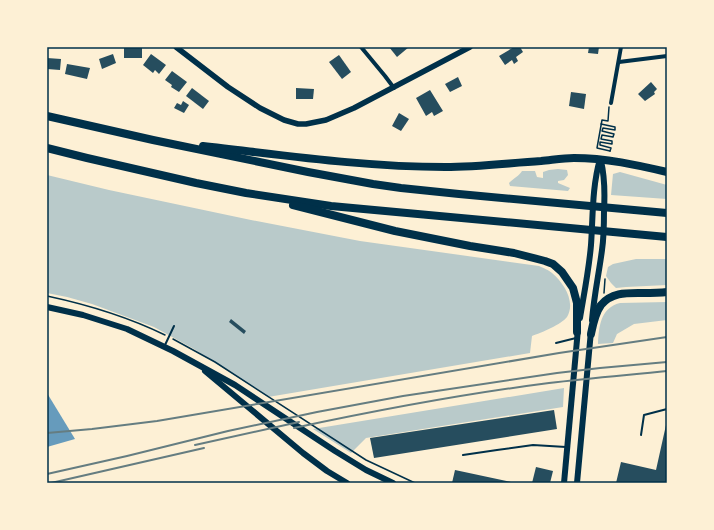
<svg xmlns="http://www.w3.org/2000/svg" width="714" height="530" font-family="'Roboto Serif',serif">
<rect width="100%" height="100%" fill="#fdf0d5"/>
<g fill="#b9caca">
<path d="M558 169 567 170 568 175 564 180 558 181V183L570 188 568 191 510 186 509 183C514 178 519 176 522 171H535L537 177 543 178V172L549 170Z"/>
<polygon points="620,172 667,185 667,199 611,195 613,174"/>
<path d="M47 175 109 190 251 220 360 241 539 266C543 268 549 270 552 273 564 283 576 302 567 317 562 324 541 333 532 336L530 353 268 397 194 349 154 327 92 304 67 297 47 293Z"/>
<polygon points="636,259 667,259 667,285 626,287 616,288 611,283 606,276 608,267 613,264"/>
<path d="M667 302V320L634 324 617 334 613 343 598 344C599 327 600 308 620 303Z"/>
<polygon points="564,388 563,407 366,438 351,453 313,429"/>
</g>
<polygon fill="#669bbc" points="47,393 75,439 47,447"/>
<g fill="#264d5e">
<rect x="124" y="47" width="18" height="11"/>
<polygon points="389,47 409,47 397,57"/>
<polygon points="514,47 520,47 523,52 516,57 518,61 514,64 512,60 505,65 499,56"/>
<polygon points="589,47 599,47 598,54 588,53"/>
<polygon points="113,54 116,63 102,69 99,59"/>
<polygon points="151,54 166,65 159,74 155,70 153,73 143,65"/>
<polygon points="339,55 351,72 342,79 329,62"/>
<polygon points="47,58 61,59 60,70 47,69"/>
<polygon points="67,64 90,68 87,79 65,74"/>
<polygon points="172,71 187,82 179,92 171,87 172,85 165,80"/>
<polygon points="458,77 462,86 450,92 445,84"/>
<polygon points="651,82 657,89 654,92 655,94 645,101 638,94"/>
<polygon points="192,88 209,101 203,109 186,96"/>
<polygon points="296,88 314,89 313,99 296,99"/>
<polygon points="430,90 443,111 434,116 432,112 426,116 416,98"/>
<polygon points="571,92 586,94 584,109 569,106"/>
<polygon points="183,101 189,105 184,113 174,108 177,103 181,105"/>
<polygon points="399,113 409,119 401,131 392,126"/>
<polygon points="231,319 246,331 244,334 229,322"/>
<polygon points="554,410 557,429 374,458 370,438"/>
<polygon points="666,425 667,483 616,483 621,462 656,470"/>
<polygon points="536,467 553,471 550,483 532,483"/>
<polygon points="455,470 511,482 511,483 452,483"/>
</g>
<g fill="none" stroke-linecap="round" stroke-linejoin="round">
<g stroke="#003049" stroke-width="1.5">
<polyline points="609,107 608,121 602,120 597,148 610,151"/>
<polyline points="601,124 615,127 615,130 603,128 602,131 614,134 613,137 602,135 601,139 612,141 612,144 600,142 600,145 611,148 610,151"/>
<polyline points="604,293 605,279"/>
<path d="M47 296C89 305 126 316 165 335"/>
<polyline points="173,339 215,362 366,460 415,483"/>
</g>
<g stroke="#003049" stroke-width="2">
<polyline points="556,343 576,338"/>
<polyline points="165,345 174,326"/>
<polyline points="641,435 644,415 667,409"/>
<polyline points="463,455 497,450 533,445 566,447"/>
</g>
<g stroke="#003049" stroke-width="4">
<polyline points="361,47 385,76 394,88"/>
<polyline points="619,62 667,56"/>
<polyline points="611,103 621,47"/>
</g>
<polyline stroke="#003049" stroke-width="5.5" points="176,47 228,87 260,108 284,120 298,124 306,124 326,120 354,108 470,47"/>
<g stroke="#003049" stroke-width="6">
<polyline points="47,307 83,315 127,329 173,351 235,385 335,451 366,470 393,483"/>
<path d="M580 318C584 294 589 269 591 245 593 216 592 187 600 159"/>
<path d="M592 320C594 296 599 273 602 250 604 237 604 223 604 210 605 192 605 178 601 161"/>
<polyline points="205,371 303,453 327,471 347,483"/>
<polyline points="564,483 578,329"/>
<polyline points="577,483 591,331"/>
</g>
<g stroke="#003049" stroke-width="8">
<polyline points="47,116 153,140 308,172 373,184 401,188 459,194 667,213"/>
<path d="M203 146C283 155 364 167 445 167 477 167 509 163 541 161 552 160 563 158 574 158 606 158 637 165 667 172"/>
<polyline points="47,148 87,158 196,183 246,193 331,206 667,237"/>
<polyline points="293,205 395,231 470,246 514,253 545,261 553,264 562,272 573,288 577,303 577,332"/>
<path d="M591 334C593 324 595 313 601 305 612 292 627 293 642 293 650 293 659 293 667 292"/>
</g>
<g stroke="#657d81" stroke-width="2">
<path d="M294 428C378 410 463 394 549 383 588 378 628 375 667 371"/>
<polyline points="47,433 92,429 157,421 559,353 667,337"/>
<polyline points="195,445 299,422"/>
<polyline points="47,474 127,456 228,431 317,412 403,396 557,373 600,368 667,362"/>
<polyline points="51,483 204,448"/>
</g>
</g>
<rect width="714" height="530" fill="none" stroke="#fdf0d5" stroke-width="96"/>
<rect x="48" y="48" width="618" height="434" fill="none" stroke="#003049" stroke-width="1.5"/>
</svg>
